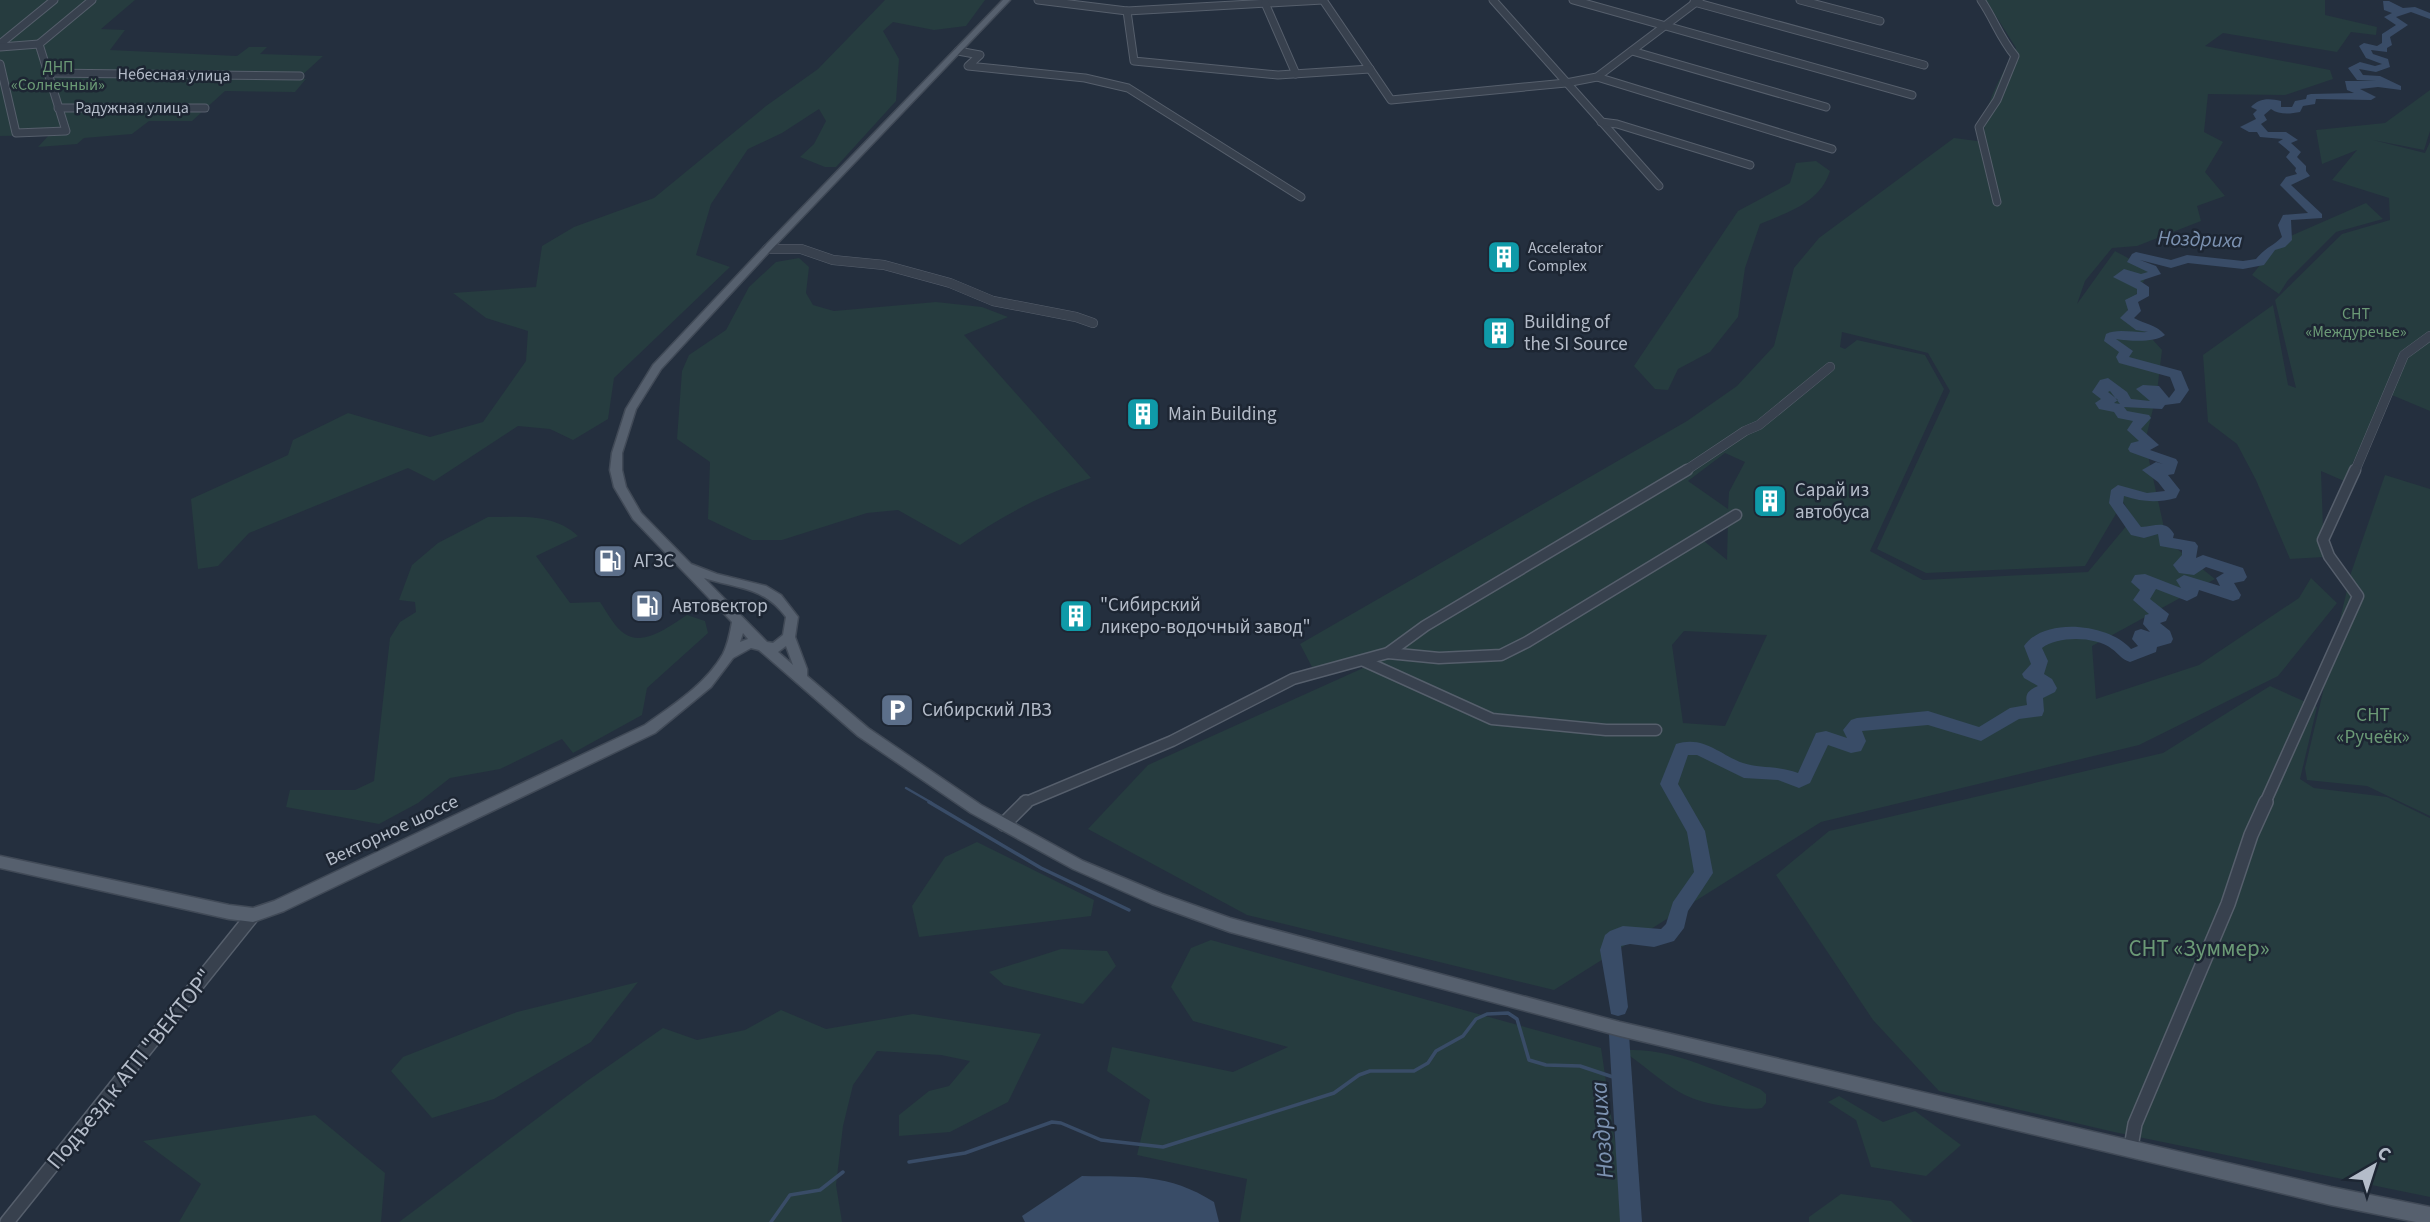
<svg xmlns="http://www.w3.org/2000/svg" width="2430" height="1222" font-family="'Source Sans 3',sans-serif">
<rect width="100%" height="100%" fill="#242f3e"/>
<g fill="#263c3f" fill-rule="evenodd">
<polygon points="0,0 135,0 101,29 125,30 110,50 237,56 249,47 267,47 260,54 323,56 299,78 306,79 295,92 225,91 192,121 149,121 132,134 84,138 77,144 38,147 49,135 0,136"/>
<polygon points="885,0 985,0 966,26 934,30 893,22 883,31 899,59 896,101 836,167 825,167 800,157 814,144 826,121 819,109 782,133 748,149 711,204 696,255 730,267 614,378 608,419 573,440 550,429 518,426 434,481 408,468 249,533 218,566 198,569 191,499 288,455 293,440 348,413 430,437 483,422 526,361 528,331 486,318 453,293 536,287 542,246 574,227 654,198 766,106 818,69"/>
<path d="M1986 0H2325V15L2377 27 2376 35 2351 32 2337 52 2223 33 2205 46 2330 70 2333 79 2285 95 2208 94 2204 132 2223 142 2205 172 2225 196 2197 206 2201 221 2137 246 2112 248 2085 281 2077 304 2115 251 2150 270 2127 311 2162 350 2157 392 2145 442 2167 541 2215 579 2092 646 2096 699 2199 665 2299 598 2311 578 2337 603 2278 676 2139 745 1821 822 1554 990 1247 915 1088 829 1148 765 1372 664 1364 658 1312 667 1300 644 1687 421 1737 386 1774 346 1794 268 1819 238 1954 138 1985 142C1980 108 2001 78 2016 48ZM1842 332 1928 353 1950 391 1877 549 1926 573 2085 566 2117 512 2120 497 2133 518 2088 572 1923 580 1870 551 1944 389 1925 355 1857 340 1845 349 1840 347ZM1725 453 1745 462 1729 492 1728 509 1688 481ZM1728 520 1727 560 1699 537ZM1684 631 1767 635 1725 726 1683 723 1672 645Z"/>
<polygon points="2430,90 2430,131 2424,150 2373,140 2425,153 2430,142 2430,411 2387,393 2344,481 2321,471 2324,557 2290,559 2256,480 2237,444 2208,422 2203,355 2273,305 2288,385 2296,388 2275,300 2342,234 2390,220 2389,198 2332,180 2357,150 2322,164 2316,130 2385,123"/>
<path d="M1816 161 1830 171C1820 203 1788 212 1760 224L1745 268 1738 317 1710 352 1678 369 1668 390 1655 389 1634 366 1738 211 1790 183 1796 163Z"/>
<polygon points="2366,203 2383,219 2336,232 2288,280 2279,294 2252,275 2279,241"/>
<path d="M799 258 809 267 806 293 813 305 834 311 936 302 982 307 1008 317 964 335 1091 478C1041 495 1003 515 960 545L898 510 867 513 782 540H752L708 519 710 462 677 439 682 371 689 355 726 330 749 287 776 262Z"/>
<polygon points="2385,475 2430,489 2430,816 2367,786 2307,780 2305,768 2351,573"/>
<path d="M488 517C519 517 554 513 578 536L536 556 570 603 600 602C607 612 615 628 625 634 644 647 671 625 687 615L705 621 708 633 647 688 642 715 573 753 562 739 500 769 450 778 418 803 379 824 286 807 290 790H355L374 781 390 638 400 622 416 612 415 602 399 600 412 565 438 543Z"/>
<polygon points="2270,686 2317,707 2300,779 2314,788 2387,797 2430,818 2430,1197 2114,1132 1939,1091 1873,1020 1776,875 1829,831 2163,753"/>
<polygon points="977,842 1094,900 1091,916 919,937 912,906 945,857"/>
<polygon points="1211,940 1601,1048 1627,1222 1240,1222 1247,1179 1137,1155 1150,1100 1107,1071 1112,1047 1233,1072 1288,1047 1193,1021 1171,987 1191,948"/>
<polygon points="1061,949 1107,951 1116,966 1083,1004 1004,985 989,972"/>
<polygon points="638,982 591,1042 494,1099 432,1118 391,1071 403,1057 517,1012"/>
<polygon points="781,1010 826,1029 913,1014 1041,1034 1008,1102 950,1132 899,1136 899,1115 929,1091 949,1086 970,1061 941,1055 877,1051 853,1085 843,1126 836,1185 842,1222 399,1222 587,1081 663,1028 697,1040 745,1030"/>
<path d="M1630 1050C1675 1049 1718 1072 1760 1089L1766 1094V1103L1762 1108C1751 1110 1741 1108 1730 1107 1678 1100 1670 1085 1630 1056L1627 1054Z"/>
<polygon points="1839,1096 1883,1122 1915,1111 1961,1145 1926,1176 1871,1167 1856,1120 1828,1102"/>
<polygon points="315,1115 385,1173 381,1222 179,1222 201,1184 143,1141"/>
<polygon points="1841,1194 1891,1201 1913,1222 1809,1222 1809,1217"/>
</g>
<path fill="#394c67" d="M1082 1176C1134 1177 1168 1173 1214 1202L1219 1222H1025L1022 1216Z"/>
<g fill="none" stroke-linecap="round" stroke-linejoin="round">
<polyline stroke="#394c67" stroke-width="2.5" points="906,788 932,803"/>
<g stroke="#394c67" stroke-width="3.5">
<polyline points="929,802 1041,868 1129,910"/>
<polyline points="909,1162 965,1153 1052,1122 1061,1123 1101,1140 1163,1147 1334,1093 1359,1075 1370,1071 1414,1071 1428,1063 1436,1051 1463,1036 1476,1019 1487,1014 1508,1013 1517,1019 1529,1060 1546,1065 1580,1066 1622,1080"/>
<polyline points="771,1222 790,1195 820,1190 843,1172"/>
</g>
<g fill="#394c67" fill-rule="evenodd">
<path d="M2383 1H2389L2403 8 2415 7 2430 13V19L2411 12 2396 17 2408 25 2390 37 2392 45 2387 48V52L2371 50 2373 54 2388 59 2390 67 2376 72 2359 69 2363 75 2380 76 2401 86V90L2378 87 2360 89 2376 97 2371 100 2316 99 2315 104 2303 106 2300 112C2290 114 2279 115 2271 109L2264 115 2267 120 2261 124 2268 132H2286L2298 140 2291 143 2301 152 2297 157 2306 166V171L2310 176 2291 185 2322 214V218L2291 220 2292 240 2285 247 2275 250 2264 265 2243 269 2188 263 2171 268 2140 260 2156 266 2161 274 2140 281 2149 287V296L2138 302 2141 311 2134 318C2146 325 2156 324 2165 335 2154 343 2130 341 2116 339L2133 351 2129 357 2181 371 2189 390 2180 403 2165 405 2162 409 2124 407 2127 411 2149 415 2151 418 2141 429 2159 445 2150 450 2176 459 2178 462 2174 474 2168 475 2180 490 2176 498C2157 503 2143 502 2124 496L2123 503 2141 527C2155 527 2165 519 2174 534L2173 538 2195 542 2198 546 2196 558 2203 555 2243 568 2247 577 2244 581 2234 583 2241 595 2239 599 2233 601 2199 590 2197 596 2187 601 2156 589 2150 599 2169 614 2166 621 2160 623 2170 631 2173 639 2171 643 2157 647 2156 652 2130 662C2121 659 2119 654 2112 649 2095 636 2058 636 2042 648L2048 661 2044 674 2052 679 2057 688 2055 692 2043 698 2044 711 2042 716 2019 719 1981 741 1928 725 1862 731 1866 741 1861 751 1851 753 1828 745 1810 783 1799 788 1778 780 1744 778 1697 755H1688L1678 784 1705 831 1713 873 1688 911 1684 928 1674 941 1654 947 1630 944 1621 946 1628 1007 1625 1014 1618 1016 1611 1014 1600 950 1605 935 1610 931 1623 926 1661 929 1666 924 1673 902 1694 872 1687 832 1660 784 1676 744C1703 735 1719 754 1743 763 1760 769 1777 765 1798 773L1816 733 1826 731 1847 738 1843 730 1851 720 1857 718 1928 711 1979 727 2010 708 2027 705C2025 694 2027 691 2038 686L2024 678 2022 674 2031 664 2024 646C2045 616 2110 624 2131 649L2138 646 2132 639 2135 631 2141 629 2150 632 2143 624 2145 615 2149 614 2133 600 2140 590 2131 582 2135 575 2145 574 2181 588 2176 580 2184 575 2220 586 2216 578 2224 573 2206 567 2194 575 2179 573 2173 565 2182 555V550L2160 546 2158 534 2144 538 2131 535 2109 503 2111 490 2118 485 2147 493 2165 491 2158 482 2142 470 2156 462 2163 464 2130 452 2128 449 2131 443 2139 441 2127 430 2133 421 2118 418 2114 412 2099 409 2095 403 2101 399 2092 392 2100 380 2108 378 2127 392 2131 399 2150 401 2136 389 2143 385 2159 386 2169 398 2175 390 2170 377 2119 363 2116 357 2119 352 2104 341 2106 334C2117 328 2135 333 2148 332L2136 330 2120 318 2128 310 2125 300 2137 294V289L2113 277 2124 269 2141 274 2148 272 2127 262 2132 254 2136 252 2171 260 2187 255 2243 261 2256 259C2267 246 2272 247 2282 237L2278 225 2283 215 2308 213 2280 185 2286 177 2297 174 2295 171 2296 168 2286 157 2290 152 2278 142 2283 139 2260 137 2257 132H2249L2240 127 2256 119 2253 114 2257 110 2251 107C2259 98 2269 98 2281 101V107H2292L2295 101 2306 99 2307 95 2311 94 2354 93 2347 90 2345 81H2376L2357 80 2348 68 2360 62 2375 66 2382 64 2366 58 2359 46 2364 43 2377 46 2382 43V34L2396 25 2384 17 2392 13 2384 10ZM2110 391 2120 404 2114 403 2118 400 2108 392Z"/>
<polygon points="1619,1025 1626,1028 1629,1035 1642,1222 1620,1222 1609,1035 1612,1028"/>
</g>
<g stroke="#565f6c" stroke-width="9">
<g id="minor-far3">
<polyline points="1038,0 1127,11 1323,0"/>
<polyline points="1323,0 1391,100 1566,83 1597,77 1699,0"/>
<polyline points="1493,0 1659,186"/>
<polyline points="1573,0 1912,95"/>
<polyline points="1800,0 1880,21"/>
<path d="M1981 0C1994 19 2000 38 2015 56L1997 100 1979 127 1997 202"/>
<polyline points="1694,2 1924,65"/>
<polyline points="1265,3 1296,74"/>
<polyline points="1127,11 1134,61 1278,75 1370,69"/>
<polyline points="0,44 54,0"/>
<polyline points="0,47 39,44"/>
<polyline points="958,51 980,55 968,66 1085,78 1128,88 1301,197"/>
<polyline points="1632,51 1826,107"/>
<polyline points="0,64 16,133 66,131 39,44 92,0"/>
<polyline points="48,73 300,76"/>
<polyline points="1597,77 1832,149"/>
<polyline points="58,108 205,108"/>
<polyline points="1601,122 1617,124 1750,165"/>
</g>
</g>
<g stroke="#565f6c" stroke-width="10">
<g id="minor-far2">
<polyline points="767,249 801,249 833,260 884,265 950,283 993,301 1076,317 1093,323"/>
<polyline points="1685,471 1745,431 1759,425 1830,367"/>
<polyline points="2355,471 2404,355 2430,336"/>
</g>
</g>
<g stroke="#565f6c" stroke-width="13">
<g id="minor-far1">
<polyline points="1388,653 1439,658 1501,655 1527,642 1736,515"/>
<polyline points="1364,661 1492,719 1606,730 1656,730"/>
<polyline points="1024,803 1172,741 1293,679 1388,653 1425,626 1687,470"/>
<polyline points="2265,803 2358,596 2329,556 2323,540 2355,470"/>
</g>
</g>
<g stroke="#565f6c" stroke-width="16">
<g id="minor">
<polyline points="1004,824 1026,802"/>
<polyline points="2131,1147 2135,1124 2228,904 2251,835 2266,802"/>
<polyline points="7,1222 253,915"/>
</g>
</g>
<g stroke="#414a57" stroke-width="3">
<path id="major" d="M1003 0H1010L770 251 661 369 636 409 622 453V470L626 487 641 513 691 564 717 574 766 586 781 595 798 617 795 637 807 669V676L868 728 981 805 1083 861 1162 894 1230 918 1620 1022 2331 1187 2430 1207V1222H2416L2331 1205 1620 1036 1230 932 1152 904 1073 869 971 813 858 736 759 650 751 648 733 658 711 687 655 733 284 911 253 922 229 919 0 868V856L229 905 253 908 274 901 645 725C673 705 706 684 723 654 728 644 730 633 732 622L633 519 614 487 610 470 612 453 626 409 653 365 764 247ZM704 578C738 589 763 586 786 617L783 635 773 643 767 642ZM743 633 748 639 740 642ZM786 646 793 665 778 652Z"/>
</g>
<use href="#minor-far3" stroke="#38414e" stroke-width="7"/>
<use href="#minor-far2" stroke="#38414e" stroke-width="9"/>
<use href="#minor-far1" stroke="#38414e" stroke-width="10"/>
<use href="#minor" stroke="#38414e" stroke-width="13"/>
<use href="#major" fill="#56606e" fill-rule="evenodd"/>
</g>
<defs>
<g id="building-square" transform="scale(1.75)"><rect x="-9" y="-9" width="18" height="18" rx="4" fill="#0f9aa8" stroke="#1d2633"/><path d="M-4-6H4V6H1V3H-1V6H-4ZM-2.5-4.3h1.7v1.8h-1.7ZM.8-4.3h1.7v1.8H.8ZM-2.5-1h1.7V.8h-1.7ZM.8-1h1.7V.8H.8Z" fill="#fff"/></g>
<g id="fuel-square" transform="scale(1.75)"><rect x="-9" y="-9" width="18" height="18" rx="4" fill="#5c6f8a" stroke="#1d2633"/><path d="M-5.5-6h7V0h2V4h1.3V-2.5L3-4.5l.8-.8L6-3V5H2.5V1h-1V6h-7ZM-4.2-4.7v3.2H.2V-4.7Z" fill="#fff"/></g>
<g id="parking-square" transform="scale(1.75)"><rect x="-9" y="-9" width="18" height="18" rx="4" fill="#5c6f8a" stroke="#1d2633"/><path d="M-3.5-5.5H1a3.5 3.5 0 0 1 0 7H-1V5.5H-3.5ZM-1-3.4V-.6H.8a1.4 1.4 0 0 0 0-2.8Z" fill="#fff"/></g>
</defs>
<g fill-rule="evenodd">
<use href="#building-square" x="1504" y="257"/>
<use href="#building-square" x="1499" y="333"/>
<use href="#building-square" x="1143" y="414"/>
<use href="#building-square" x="1770" y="501"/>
<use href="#fuel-square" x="610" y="561"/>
<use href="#fuel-square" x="647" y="606"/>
<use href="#building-square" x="1076" y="616"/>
<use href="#parking-square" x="897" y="710"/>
</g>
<g text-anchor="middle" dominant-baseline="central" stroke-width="5" stroke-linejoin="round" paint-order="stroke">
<g font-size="16" fill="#6b9a76" stroke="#1d2633">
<text x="58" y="67">ДНП<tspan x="58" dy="18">«Солнечный»</tspan></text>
<text x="2356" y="314">СНТ<tspan x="2356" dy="18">«Междуречье»</tspan></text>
</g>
<g font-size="16" fill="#b4bcc9" stroke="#1d2633">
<text transform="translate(174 75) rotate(1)">Небесная улица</text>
<text x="132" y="108">Радужная улица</text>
</g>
<g font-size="16" fill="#b4bcc9" stroke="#1d2633" text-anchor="start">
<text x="1528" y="248">Accelerator<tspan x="1528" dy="18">Complex</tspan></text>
</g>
<g font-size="19" fill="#b4bcc9" stroke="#1d2633" text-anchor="start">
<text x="1524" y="322">Building of<tspan x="1524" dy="22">the SI Source</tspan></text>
<text x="1168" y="414">Main Building</text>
<text x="1795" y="490">Сарай из<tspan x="1795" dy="22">автобуса</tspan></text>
<text x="634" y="561">АГЗС</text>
<text x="1100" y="605">"Сибирский<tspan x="1100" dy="22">ликеро-водочный завод"</tspan></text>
<text x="672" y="606">Автовектор</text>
<text x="922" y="710">Сибирский ЛВЗ</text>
</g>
<g font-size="19" fill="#6b9a76" stroke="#1d2633">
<text x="2373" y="715">СНТ<tspan x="2373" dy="22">«Ручеёк»</tspan></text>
</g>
<g font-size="19" fill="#b4bcc9" stroke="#1d2633">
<text transform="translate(392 831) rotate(-25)">Векторное шоссе</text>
</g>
<g font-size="21" font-style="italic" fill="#7c92b1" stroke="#1d2633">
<text transform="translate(2200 239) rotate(2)">Ноздриха</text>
</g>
<g font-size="23" fill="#6b9a76" stroke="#1d2633">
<text x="2199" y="948">СНТ «Зуммер»</text>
</g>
<g font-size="23" fill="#b4bcc9" stroke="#1d2633">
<text transform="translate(130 1069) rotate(-51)">Подъезд к АТП "ВЕКТОР"</text>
</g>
<g font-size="24" font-style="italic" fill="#7c92b1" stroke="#1d2633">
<text transform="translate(1602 1130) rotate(-94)">Ноздриха</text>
</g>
</g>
<g transform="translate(2374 1166) rotate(39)" stroke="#1d2633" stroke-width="5" paint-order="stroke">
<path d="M0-5L12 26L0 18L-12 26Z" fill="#b4bcc9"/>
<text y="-10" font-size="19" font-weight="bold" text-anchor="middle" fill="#b4bcc9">С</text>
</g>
</svg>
